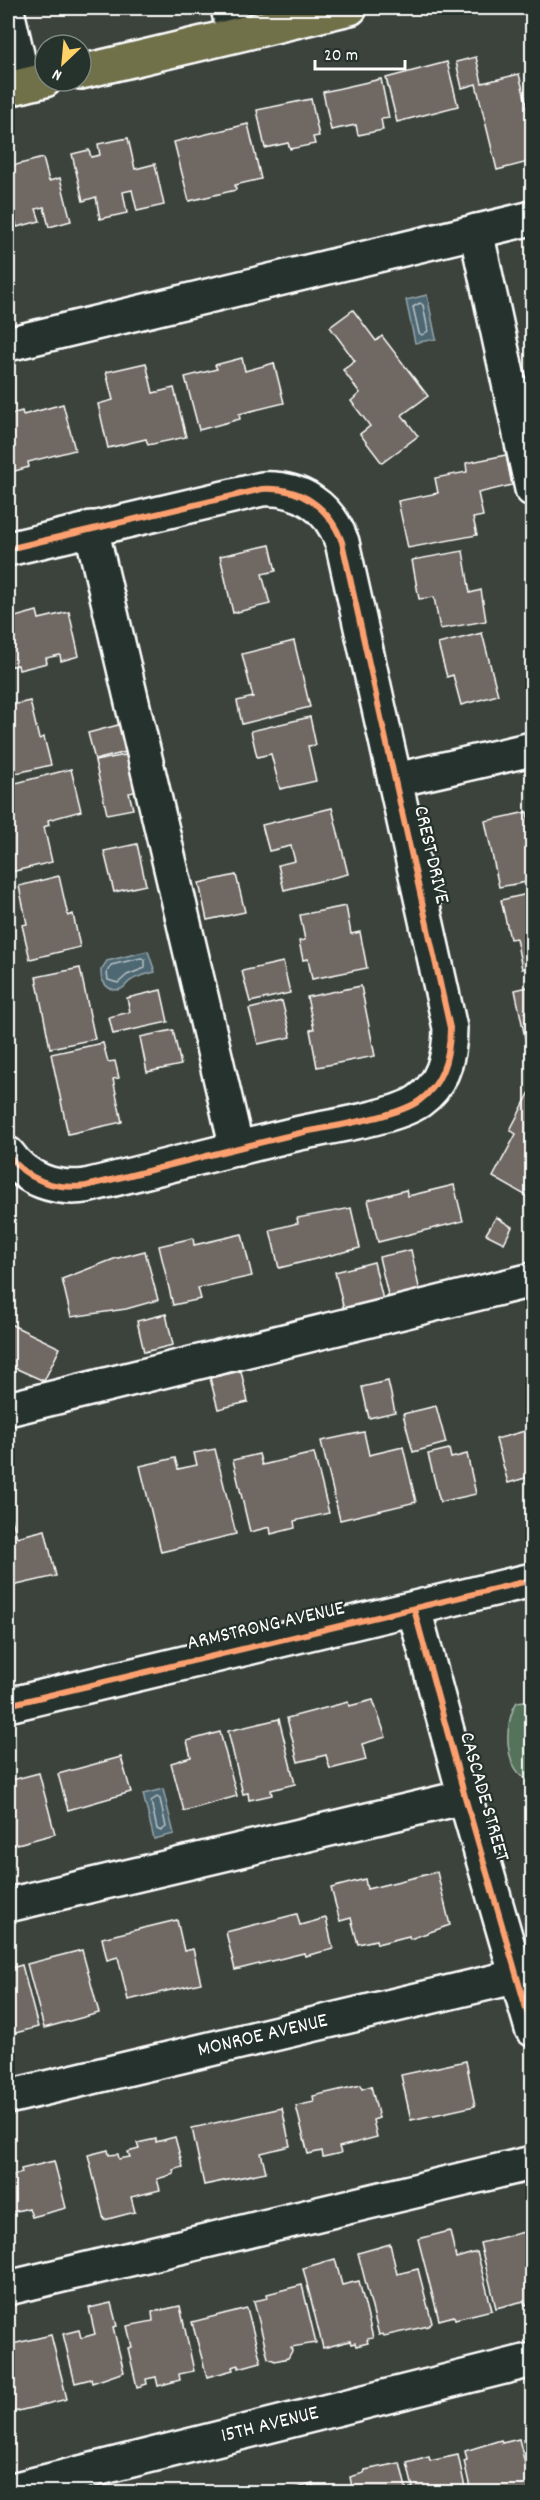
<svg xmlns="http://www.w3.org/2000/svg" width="540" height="2500" font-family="Dekko,sans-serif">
<rect width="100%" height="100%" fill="#3c433d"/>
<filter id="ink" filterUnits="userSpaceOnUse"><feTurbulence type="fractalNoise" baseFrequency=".0167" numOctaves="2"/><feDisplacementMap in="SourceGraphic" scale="12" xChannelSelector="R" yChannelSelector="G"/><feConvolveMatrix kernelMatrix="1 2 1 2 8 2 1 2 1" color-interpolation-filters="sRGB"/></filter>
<g filter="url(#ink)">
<path fill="#55725a" stroke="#aab8ac" stroke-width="1.5" d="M532 1700V1782C503 1772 503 1724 517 1702Z"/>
<g fill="#4e6772" stroke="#95a4aa" stroke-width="1.5">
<polygon points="427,295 436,339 415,343 406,300"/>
<path d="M148 951 155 972C147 974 138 976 132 980 127 982 126 987 121 989 108 993 100 981 101 970L107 961Z"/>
<polygon points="163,1789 174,1834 154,1839 143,1794"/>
</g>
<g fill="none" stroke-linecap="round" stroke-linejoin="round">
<g stroke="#b8c2c7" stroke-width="1.5">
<polygon points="420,303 423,305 428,331 422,335 419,333 413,307"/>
<polygon points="141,958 145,960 145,968 127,975 118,983 108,980 107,972 111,965"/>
<polygon points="157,1797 160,1799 166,1827 161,1831 157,1829 151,1801"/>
</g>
</g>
<g fill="#6f6762" stroke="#fff" stroke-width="1.5">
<polygon points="476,57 482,83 519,74 529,114 532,114 532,161 497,170 476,84 462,88 456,62"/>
<polygon points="447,62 458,106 397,122 386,78"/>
<polygon points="381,79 389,118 381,119 383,130 358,135 356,125 331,130 323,92"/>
<polygon points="311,99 319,136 313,137 315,144 290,149 288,143 265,148 257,110"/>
<polygon points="248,124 261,179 235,185 236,190 189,201 174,142"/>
<polygon points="128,138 135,169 155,164 164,205 137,211 132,190 123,192 127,213 100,219 96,197 83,201 72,154 89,150 91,157 100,155 98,144"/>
<polygon points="43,158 49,181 60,178 71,221 49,227 44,207 36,209 40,221 17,227 14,215 8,217 8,167"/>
<polygon points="353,310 376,341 382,336 428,396 402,415 418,436 382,463 360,434 370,426 351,401 360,393 343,370 355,361 330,327"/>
<polygon points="242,358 245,371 274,363 284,403 239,414 240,419 199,430 185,377 217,369 215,365"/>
<polygon points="146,363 153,393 174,388 186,437 148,445 146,439 108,448 98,404 113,400 106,372"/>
<polygon points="63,404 75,450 28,462 29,467 8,473 8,415 22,411 23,415"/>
<polygon points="506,455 512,485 478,493 483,516 473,518 477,535 408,548 398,501 438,493 435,478 467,472 466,463"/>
<polygon points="270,545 276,571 262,574 270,604 233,613 220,556"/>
<polygon points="463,551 470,593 481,590 486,621 440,629 434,597 419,599 412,560"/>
<polygon points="37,611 39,619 69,612 79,656 61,661 60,655 46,658 47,663 19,670 18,665 8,667 8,619"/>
<polygon points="482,633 498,695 461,705 453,675 447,677 438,644"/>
<polygon points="294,641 310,707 242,724 237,701 253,697 242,654"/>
<polygon points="30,701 39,739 44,737 51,765 8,775 8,706"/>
<polygon points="310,717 316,745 308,746 316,781 280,789 271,754 257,757 251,731"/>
<polygon points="122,724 130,751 95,760 88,733"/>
<polygon points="131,754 139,791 129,793 133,809 107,814 95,761"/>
<polygon points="71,769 81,811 48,820 49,825 44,827 52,862 11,872 8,856 8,785"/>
<polygon points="332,808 348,874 284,890 278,865 295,861 291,846 269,851 262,825"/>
<polygon points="527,812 532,837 532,881 499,887 485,821"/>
<polygon points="137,844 146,885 114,892 104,851"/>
<polygon points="236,875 245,912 207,920 199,883"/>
<polygon points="59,876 68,916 73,914 80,947 30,959 22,925 27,924 19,886"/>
<polygon points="532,893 532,967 522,969 516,938 510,939 501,900"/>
<polygon points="346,906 351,934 360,932 367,968 312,979 308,959 303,960 299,941 305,940 300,915"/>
<polygon points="283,962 290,993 250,1002 242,971"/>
<polygon points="80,968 95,1039 50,1048 36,977"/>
<polygon points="361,986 375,1056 317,1067 310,1030 314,1029 307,997"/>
<polygon points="532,986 532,1046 527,1047 515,990"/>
<polygon points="161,990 168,1022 113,1034 109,1017 130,1012 127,998"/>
<polygon points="282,1001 291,1037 258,1044 249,1009"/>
<polygon points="173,1030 181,1065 147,1072 140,1037"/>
<polygon points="103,1043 108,1062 115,1061 119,1078 113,1079 122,1122 68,1134 51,1054"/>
<polygon points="532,1088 532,1199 493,1177 516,1134 510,1130"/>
<polygon points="454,1185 463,1221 378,1242 368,1200 406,1190 408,1196"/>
<polygon points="351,1208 360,1248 279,1268 270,1230 298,1223 297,1218"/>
<polygon points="496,1217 512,1227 504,1243 486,1234"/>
<polygon points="242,1234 252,1276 198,1288 201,1299 173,1305 159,1246 193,1238 194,1245"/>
<polygon points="411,1250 420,1292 389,1299 379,1257"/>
<polygon points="145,1251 158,1300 126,1309 71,1317 62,1279 114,1259"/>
<polygon points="374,1262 383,1300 344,1310 335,1272"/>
<polygon points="166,1314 173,1345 144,1352 137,1321"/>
<polygon points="8,1323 60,1348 44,1381 8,1365"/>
<polygon points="241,1371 248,1402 218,1409 210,1378"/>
<polygon points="388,1381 395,1412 369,1418 362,1387"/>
<polygon points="436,1406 446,1443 413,1452 403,1414"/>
<polygon points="532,1429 532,1479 532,1476 508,1483 496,1439"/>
<polygon points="364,1432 369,1455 403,1447 416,1502 340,1520 321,1441"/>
<polygon points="215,1449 236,1534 161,1552 140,1466 175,1458 178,1469 197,1465 194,1453"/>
<polygon points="449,1449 451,1458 467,1454 476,1494 440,1502 428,1454"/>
<polygon points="314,1453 329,1513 294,1521 295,1528 271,1534 270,1527 250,1532 233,1460 259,1454 262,1465"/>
<polygon points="12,1519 17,1537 45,1530 56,1576 8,1587 8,1520"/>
<polygon points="373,1700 386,1737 362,1744 366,1760 330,1769 326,1755 298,1762 287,1718 348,1702 349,1706"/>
<polygon points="279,1719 295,1784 271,1790 272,1795 249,1800 248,1793 243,1794 228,1731"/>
<polygon points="220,1732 237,1796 184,1811 171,1763 191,1757 187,1741"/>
<polygon points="121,1757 131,1792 68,1810 58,1774"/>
<polygon points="39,1773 55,1834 10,1846 8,1839 8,1781"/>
<polygon points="437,1872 450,1925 410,1939 409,1936 377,1944 376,1940 358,1944 351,1918 340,1921 331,1888 365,1879 367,1889"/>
<polygon points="297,1914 300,1925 326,1918 333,1949 305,1956 304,1953 235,1970 226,1932"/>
<polygon points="177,1920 184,1951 193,1949 201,1983 128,2000 118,1957 107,1960 102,1938"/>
<polygon points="82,1950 99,2013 44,2028 27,1964"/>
<polygon points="22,1965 38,2027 8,2035 8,1969"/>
<polygon points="466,2061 475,2106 411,2120 401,2075"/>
<polygon points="361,2085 362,2089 371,2086 379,2118 373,2120 377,2137 339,2147 341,2153 323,2157 322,2151 308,2154 296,2106 314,2102 313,2096"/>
<polygon points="282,2108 290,2146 261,2153 266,2172 204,2185 192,2128"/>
<polygon points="175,2137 183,2167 173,2170 174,2174 157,2179 160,2190 131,2197 135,2212 104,2220 88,2155 108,2150 109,2155 118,2154 119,2159 130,2157 128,2152 139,2149 137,2143 156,2139 156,2142"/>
<polygon points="54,2161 66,2208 32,2217 29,2208 8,2213 8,2177 22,2173 21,2169"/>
<polygon points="532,2230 532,2303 525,2305 524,2301 496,2308 480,2243"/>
<polygon points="450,2231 456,2258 477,2252 492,2310 455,2319 454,2316 439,2320 418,2239"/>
<polygon points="390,2244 397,2274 418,2269 432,2323 428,2326 384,2336 383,2334 379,2335 358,2253"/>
<polygon points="335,2259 342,2285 359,2281 373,2338 367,2339 368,2343 356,2346 355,2343 351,2344 350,2341 323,2348 303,2268"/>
<polygon points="302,2285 316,2343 291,2347 292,2351 288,2358 275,2361 268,2358 254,2301 268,2298 267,2294"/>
<polygon points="111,2303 117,2326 113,2327 124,2372 92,2383 91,2379 75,2383 63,2334 79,2330 81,2338 95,2334 89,2308"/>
<polygon points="180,2306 194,2371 179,2374 180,2380 158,2386 156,2377 146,2379 147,2384 137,2387 128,2348 132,2347 127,2326 153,2321 152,2312"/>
<polygon points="247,2308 261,2362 239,2368 239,2365 232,2367 233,2370 207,2377 192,2322"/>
<polygon points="51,2335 67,2399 14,2412 8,2385 8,2345"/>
<polygon points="532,2438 532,2480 523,2440"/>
<polygon points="519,2439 532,2492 471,2492 464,2461 467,2460 465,2451 501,2440 502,2443"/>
<polygon points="458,2455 466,2492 411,2492 410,2488 413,2488 407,2463 429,2457 430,2461"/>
<polygon points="400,2463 407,2492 353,2492 350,2477 364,2473 365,2470"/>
<polygon points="313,2484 315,2492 284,2492 284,2491"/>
</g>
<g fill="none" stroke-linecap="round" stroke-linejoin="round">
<g stroke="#fff" stroke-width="38">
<g id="minor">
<polyline points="228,8 234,35"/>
<polyline points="8,15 24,85"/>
<polyline points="476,231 532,489"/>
<polyline points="8,344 532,218"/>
<polyline points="91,528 237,1149"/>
<path d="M8 549 262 489C300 487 329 506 342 542L450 1028C450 1056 443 1084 419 1101 394 1118 331 1126 300 1133 228 1150 157 1169 86 1186 55 1190 26 1180 8 1154"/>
<polyline points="396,780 532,749"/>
<polyline points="8,1409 532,1280"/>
<polyline points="414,1609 465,1797 532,2029"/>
<polyline points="8,1705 532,1580"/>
<polyline points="8,1905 465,1797"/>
<path id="s1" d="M8 2097 518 1976"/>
<polyline points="8,2288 532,2163"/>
<path id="s2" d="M8 2491 532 2360"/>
</g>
</g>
<g stroke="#fff" stroke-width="38">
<g id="major">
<polyline points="81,72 350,8"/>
<polyline points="8,89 45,80"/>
</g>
</g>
<use href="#minor" stroke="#26332d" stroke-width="33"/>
<use href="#major" stroke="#6f704a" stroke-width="33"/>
<g stroke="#26332d" stroke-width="10">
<g id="cycleway">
<path d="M8 549 262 489C300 487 329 506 342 542L450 1028C450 1056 443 1084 419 1101 394 1118 331 1126 300 1133 228 1150 157 1169 86 1186 55 1190 26 1180 8 1154"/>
<polyline points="414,1609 465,1797 532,2029"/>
<polyline points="8,1705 532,1580"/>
</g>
</g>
<use href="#cycleway" stroke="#fca06f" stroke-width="6"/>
</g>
</g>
<g text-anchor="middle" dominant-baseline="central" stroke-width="4.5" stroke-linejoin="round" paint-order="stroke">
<g font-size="21" fill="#fff" stroke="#26332d">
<text transform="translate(430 855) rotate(77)">CREST DRIVE</text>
<text transform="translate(266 1627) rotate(-13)">ARMSTRONG AVENUE</text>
<text transform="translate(483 1797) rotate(74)">CASCADE STREET</text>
<text stroke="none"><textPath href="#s1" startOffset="262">MONROE AVENUE</textPath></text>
<text stroke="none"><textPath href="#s2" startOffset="270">15TH AVENUE</textPath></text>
</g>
</g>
<rect width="540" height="2500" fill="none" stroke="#26332d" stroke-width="30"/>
<rect x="15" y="15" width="510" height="2470" fill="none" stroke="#fff" stroke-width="2" filter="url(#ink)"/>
<g transform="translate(63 63) rotate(206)"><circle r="28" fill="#26332d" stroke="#7d8581" stroke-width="1.5"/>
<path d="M0-4.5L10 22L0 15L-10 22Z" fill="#ffd166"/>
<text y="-9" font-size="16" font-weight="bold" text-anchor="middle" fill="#ffffff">N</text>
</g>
<path d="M315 60v9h90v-9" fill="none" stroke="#ffffff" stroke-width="3"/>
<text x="324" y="60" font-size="18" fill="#ffffff" stroke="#26332d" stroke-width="4.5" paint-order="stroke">20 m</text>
</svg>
